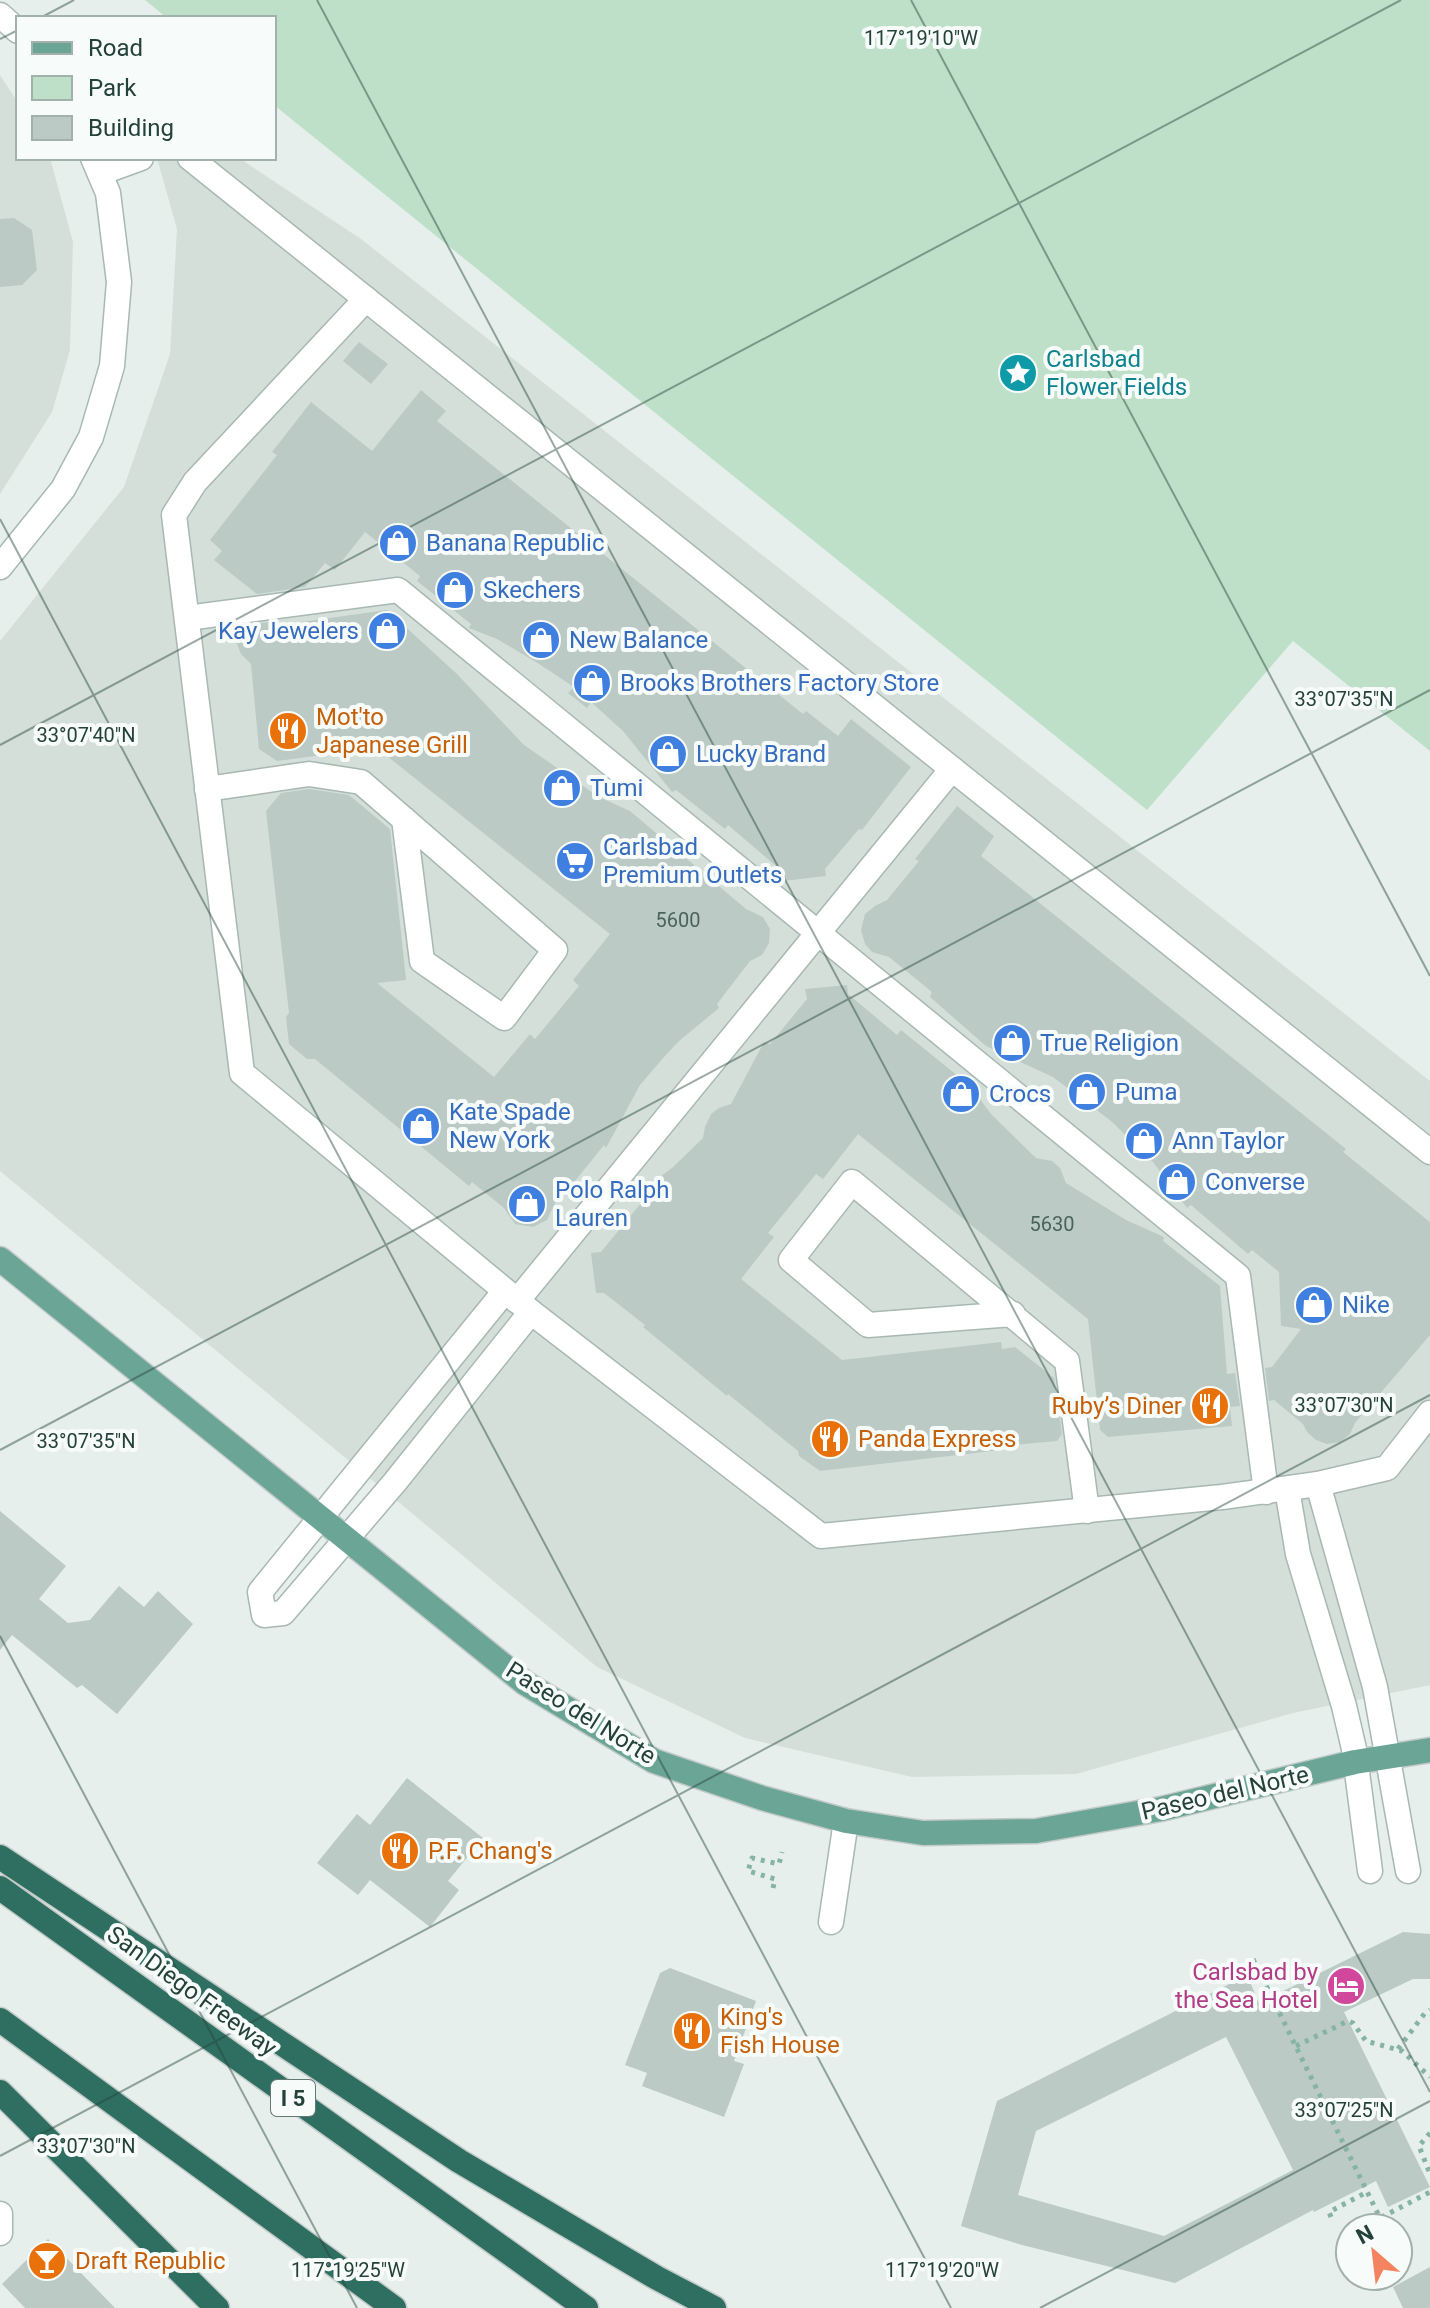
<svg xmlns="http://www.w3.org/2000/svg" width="1430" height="2308" font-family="Roboto,sans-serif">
<rect width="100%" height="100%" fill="#e6efeb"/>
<g fill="#d4dfda">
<polygon points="0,75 18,103 18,158 50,158 73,242 70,350 52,412 0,494"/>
<polygon points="157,158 239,158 361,239 1430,1081 1430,1685 1293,1713 1076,1774 912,1777 745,1738 597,1667 0,1171 0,641 124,487 170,354 177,229"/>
</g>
<polygon fill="#bfe0c8" points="145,0 1430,0 1430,751 1293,641 1147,810 274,105 274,18 167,18"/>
<g fill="#bbcac4" fill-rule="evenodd">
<polygon points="14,218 32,230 37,270 22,285 0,287 0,219"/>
<polygon points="359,342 388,364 371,384 343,361"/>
<polygon points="421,390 446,411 437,421 803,714 806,711 838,736 851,719 911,767 862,830 859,829 825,869 826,876 783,881 782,871 728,825 725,829 676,790 672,792 623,731 591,702 587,708 568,693 574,687 536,662 497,639 469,628 471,624 417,581 420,576 365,532 335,570 325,563 305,587 257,594 214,560 222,551 210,540 277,455 272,452 311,402 372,451"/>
<polygon points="387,610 457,674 524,745 599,797 630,811 746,909 763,917 770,929 769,943 762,955 750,961 717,1004 719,1008 679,1041 664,1057 640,1085 606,1148 604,1145 562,1197 557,1199 547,1220 533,1227 515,1224 504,1208 472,1182 469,1186 315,1059 307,1059 289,1044 286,1017 289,1013 266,811 281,793 309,789 349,795 390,829 406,980 377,983 494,1077 530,1034 535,1039 579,986 573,980 610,934 377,748 277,761 259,749 251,664 241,654 236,641 240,626 277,621 273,626"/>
<polygon points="957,806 994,836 981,856 1346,1149 1343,1152 1430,1222 1430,1335 1355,1423 1350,1434 1340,1442 1327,1444 1316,1440 1307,1432 1303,1424 1274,1400 1269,1401 1265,1368 1272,1367 1301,1329 1281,1326 1279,1272 1252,1250 1248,1254 1191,1205 1187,1208 1153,1162 1111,1121 1053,1077 986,1046 930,997 932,992 889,957 872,952 865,944 861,930 865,914 875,906 887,900 919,861 915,859"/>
<polygon points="847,985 848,994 897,1035 901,1030 958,1076 962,1074 991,1114 1036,1158 1052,1161 1060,1168 1066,1183 1126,1220 1164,1237 1163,1241 1220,1286 1227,1374 1235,1373 1240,1406 1230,1407 1232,1426 1108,1437 1100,1430 1088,1319 858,1134 823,1179 816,1174 768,1233 774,1237 741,1279 842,1360 1001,1342 1002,1349 1015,1347 1054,1378 1062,1434 1057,1441 1001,1446 1001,1450 820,1471 799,1456 798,1451 728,1394 727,1396 643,1327 645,1325 604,1293 596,1293 591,1253 601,1252 655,1186 652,1183 672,1168 703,1138 705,1127 711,1114 719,1108 731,1104 764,1042 770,1044 807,999 805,989"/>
<polygon points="0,1511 66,1566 39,1599 68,1623 90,1620 119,1586 144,1607 158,1591 193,1624 117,1714 82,1685 77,1688 12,1635 0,1650"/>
<polygon points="407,1778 483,1838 448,1881 459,1890 430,1927 370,1880 358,1895 317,1863 357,1814 370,1825"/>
<path d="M1403 1932 1430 1934V1979H1413L1344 2012 1430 2187 1388 2207 1376 2181 1314 2212 1313 2210 1175 2283 1022 2245 961 2226 997 2101 1247 1975 1259 2003ZM1226 2037 1293 2170 1164 2236 1018 2195 1036 2131Z"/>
<polygon points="670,1968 756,2001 734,2061 744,2064 724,2117 642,2086 647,2073 625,2065 660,1973"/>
<polygon points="48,2239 115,2308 25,2308 2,2284"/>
<polygon points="1430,2267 1430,2308 1403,2308 1393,2287"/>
</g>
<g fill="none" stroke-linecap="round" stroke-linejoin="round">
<g stroke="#a8b8b2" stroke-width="27">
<g id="minor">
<polyline points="0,15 18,31"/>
<polyline points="190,158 1430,1152"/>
<polyline points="100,173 141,158"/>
<polyline points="366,299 195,482 174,515 242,1073 531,1312 821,1536 1222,1497 1318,1484 1387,1468 1430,1413"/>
<polyline points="0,567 63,489 91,437 112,366 119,282 108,193 93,158"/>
<polyline points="187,618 398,590 1238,1276 1266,1492"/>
<polyline points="207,789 309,774 361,782 555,950 504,1018 422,961 404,819"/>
<polyline points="505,1291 260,1592 264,1615 283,1613 395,1482 531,1312"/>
<polyline points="517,1301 952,769"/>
<polyline points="1013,1314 868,1325 791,1260 852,1182 1067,1361 1087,1511"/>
<polyline points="1318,1484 1375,1687 1408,1871"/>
<polyline points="1287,1489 1298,1554 1344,1706 1354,1749 1370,1871"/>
<polyline points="831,1922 846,1821"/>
<polyline points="0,2214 0,2233"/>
</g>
</g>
<g stroke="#c2cac8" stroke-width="27">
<polyline id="major" points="0,1259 525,1683 654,1761 762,1798 846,1821 923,1833 1036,1831 1161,1809 1355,1762 1430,1750"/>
</g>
<g stroke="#c2cac8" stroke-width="27">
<g id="highway">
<polyline points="0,1857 459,2161 657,2278 714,2308"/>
<polyline points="0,1888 586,2308"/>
<polyline points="0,2020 394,2308"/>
<polyline points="0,2092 217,2308"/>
</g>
</g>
<g stroke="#86b3a5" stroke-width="5" stroke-dasharray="4 6" stroke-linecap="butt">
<polyline points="773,1888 775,1879 748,1871 752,1858 779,1864 782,1852"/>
<polyline points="1253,1959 1380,2218 1430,2192"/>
<polyline points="1296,2046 1348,2021 1353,2023 1366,2041 1402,2051 1430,2077"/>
<polyline points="1398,2049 1425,2013 1430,2010"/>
<polyline points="1430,2133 1419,2146 1430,2174"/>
<polyline points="1331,2217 1329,2212 1367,2192"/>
</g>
<use href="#minor" stroke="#fff" stroke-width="24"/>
<use href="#major" stroke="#6aa596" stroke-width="24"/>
<use href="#highway" stroke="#2f6f62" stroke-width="24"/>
</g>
<path fill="none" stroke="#24423a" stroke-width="2" stroke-opacity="0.45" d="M317 0 1430 2092M911 0 1430 976M40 18 74 0M0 39 18 30M0 519 951 2308M0 745 1401 0M0 1450 1430 690M0 1636 357 2308M0 2156 1430 1395M1040 2308 1430 2101"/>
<defs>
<g id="sight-disc" transform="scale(2)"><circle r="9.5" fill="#0f9aa8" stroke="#f7fbf9"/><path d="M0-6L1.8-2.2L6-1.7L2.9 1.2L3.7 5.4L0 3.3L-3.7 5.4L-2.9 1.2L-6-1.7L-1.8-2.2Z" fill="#fff"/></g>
<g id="shop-disc" transform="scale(2)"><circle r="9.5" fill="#3f7fe0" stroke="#f7fbf9"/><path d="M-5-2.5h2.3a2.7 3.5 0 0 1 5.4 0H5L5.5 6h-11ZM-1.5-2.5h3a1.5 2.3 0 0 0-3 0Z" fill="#fff"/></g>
<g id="restaurant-disc" transform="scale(2)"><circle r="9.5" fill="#e8710a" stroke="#f7fbf9"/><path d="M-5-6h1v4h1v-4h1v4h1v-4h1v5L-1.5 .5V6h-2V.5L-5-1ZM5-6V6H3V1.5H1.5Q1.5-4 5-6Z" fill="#fff"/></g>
<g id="supermarket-disc" transform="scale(2)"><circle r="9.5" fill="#3f7fe0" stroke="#f7fbf9"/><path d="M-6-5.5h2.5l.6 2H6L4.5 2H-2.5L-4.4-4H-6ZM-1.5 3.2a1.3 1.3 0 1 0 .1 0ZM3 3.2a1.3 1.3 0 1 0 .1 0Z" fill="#fff"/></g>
<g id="hotel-disc" transform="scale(2)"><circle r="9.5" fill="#d1479c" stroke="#f7fbf9"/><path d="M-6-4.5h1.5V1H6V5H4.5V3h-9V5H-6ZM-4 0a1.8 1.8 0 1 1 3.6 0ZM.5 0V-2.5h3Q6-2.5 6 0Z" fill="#fff"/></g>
<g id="bar-disc" transform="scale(2)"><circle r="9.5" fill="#e8710a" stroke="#f7fbf9"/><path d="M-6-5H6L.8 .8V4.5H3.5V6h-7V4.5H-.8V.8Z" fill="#fff"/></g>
</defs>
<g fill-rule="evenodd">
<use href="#sight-disc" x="1018" y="373"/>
<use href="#shop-disc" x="398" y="543"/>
<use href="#shop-disc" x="455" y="590"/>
<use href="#shop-disc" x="387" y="631"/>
<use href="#shop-disc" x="541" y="640"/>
<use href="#shop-disc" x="592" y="683"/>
<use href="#restaurant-disc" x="288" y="731"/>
<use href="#shop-disc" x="668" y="754"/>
<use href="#shop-disc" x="562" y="788"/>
<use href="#supermarket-disc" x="575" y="861"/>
<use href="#shop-disc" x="1012" y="1043"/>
<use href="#shop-disc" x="1087" y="1092"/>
<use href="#shop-disc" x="961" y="1094"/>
<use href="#shop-disc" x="421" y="1126"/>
<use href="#shop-disc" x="1144" y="1141"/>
<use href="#shop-disc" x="1177" y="1182"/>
<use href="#shop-disc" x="527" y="1204"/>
<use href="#shop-disc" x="1314" y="1305"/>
<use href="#restaurant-disc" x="1210" y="1406"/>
<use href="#restaurant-disc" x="830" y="1439"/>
<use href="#restaurant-disc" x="400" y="1851"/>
<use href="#hotel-disc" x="1346" y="1986"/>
<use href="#restaurant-disc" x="692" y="2031"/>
<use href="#bar-disc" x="47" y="2261"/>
</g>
<g text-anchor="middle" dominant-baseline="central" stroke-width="8" stroke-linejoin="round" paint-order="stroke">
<g font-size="20" fill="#4a645c">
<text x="678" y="920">5600</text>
<text x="1052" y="1224">5630</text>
</g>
<rect fill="#f7fbf9" stroke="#637a73" stroke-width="2" x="271" y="2080" width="44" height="36" rx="6"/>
<g font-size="22" font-weight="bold" fill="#24423a">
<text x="293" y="2098">I 5</text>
</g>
<g font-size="24" fill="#0d838f" stroke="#f7fbf9" text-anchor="start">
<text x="1046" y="359">Carlsbad<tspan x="1046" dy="28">Flower Fields</tspan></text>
</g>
<g font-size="24" fill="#366cbe" stroke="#f7fbf9" text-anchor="start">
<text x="426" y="543">Banana Republic</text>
<text x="483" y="590">Skechers</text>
<text x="359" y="631" text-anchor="end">Kay Jewelers</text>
<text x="569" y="640">New Balance</text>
<text x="620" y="683">Brooks Brothers Factory Store</text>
<text x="696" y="754">Lucky Brand</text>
<text x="590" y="788">Tumi</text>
<text x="603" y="847">Carlsbad<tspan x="603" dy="28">Premium Outlets</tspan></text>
<text x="1040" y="1043">True Religion</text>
<text x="1115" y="1092">Puma</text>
<text x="989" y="1094">Crocs</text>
<text x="449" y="1112">Kate Spade<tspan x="449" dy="28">New York</tspan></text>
<text x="1172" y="1141">Ann Taylor</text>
<text x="1205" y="1182">Converse</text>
<text x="555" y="1190">Polo Ralph<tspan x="555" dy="28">Lauren</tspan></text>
<text x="1342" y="1305">Nike</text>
</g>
<g font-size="24" fill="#c56008" stroke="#f7fbf9" text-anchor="start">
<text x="316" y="717">Mot'to<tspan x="316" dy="28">Japanese Grill</tspan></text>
<text x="1182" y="1406" text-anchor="end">Ruby’s Diner</text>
<text x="858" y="1439">Panda Express</text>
<text x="428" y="1851">P.F. Chang's</text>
<text x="720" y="2017">King's<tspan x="720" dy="28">Fish House</tspan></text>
<text x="75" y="2261">Draft Republic</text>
</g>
<g font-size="24" fill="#24423a" stroke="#f7fbf9">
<text transform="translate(581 1713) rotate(32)">Paseo del Norte</text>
<text transform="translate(1225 1793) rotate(-13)">Paseo del Norte</text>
<text transform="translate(192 1991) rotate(36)">San Diego Freeway</text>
</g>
<g font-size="24" fill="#b23c85" stroke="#f7fbf9" text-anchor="end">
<text x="1318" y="1972">Carlsbad by<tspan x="1318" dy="28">the Sea Hotel</tspan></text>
</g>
</g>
<g font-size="20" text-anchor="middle" fill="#24423a" stroke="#f7fbf9" stroke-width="8" stroke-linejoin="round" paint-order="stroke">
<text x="921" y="45">117°19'10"W</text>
<text x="1344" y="706">33°07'35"N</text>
<text x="86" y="742">33°07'40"N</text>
<text x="1344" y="1412">33°07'30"N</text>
<text x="86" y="1448">33°07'35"N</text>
<text x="1344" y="2117">33°07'25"N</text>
<text x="86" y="2153">33°07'30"N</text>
<text x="348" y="2277">117°19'25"W</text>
<text x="942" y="2277">117°19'20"W</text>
</g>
<rect x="16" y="16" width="260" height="144" fill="#f7fbf9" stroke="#a3b1ad" stroke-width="2"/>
<rect x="32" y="42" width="40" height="12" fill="#6aa596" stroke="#a3b1ad" stroke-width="2"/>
<text x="88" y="56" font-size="24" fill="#24423a">Road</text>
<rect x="32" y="76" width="40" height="24" fill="#bfe0c8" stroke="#a3b1ad" stroke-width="2"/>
<text x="88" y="96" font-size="24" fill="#24423a">Park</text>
<rect x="32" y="116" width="40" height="24" fill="#bbcac4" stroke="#a3b1ad" stroke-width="2"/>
<text x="88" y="136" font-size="24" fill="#24423a">Building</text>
<g transform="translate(1374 2252) rotate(332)"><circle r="38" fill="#f7fbf9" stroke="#a3b1ad" stroke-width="2"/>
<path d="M0-6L14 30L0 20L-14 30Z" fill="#f4845f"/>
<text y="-12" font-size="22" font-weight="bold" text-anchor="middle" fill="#24423a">N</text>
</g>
</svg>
